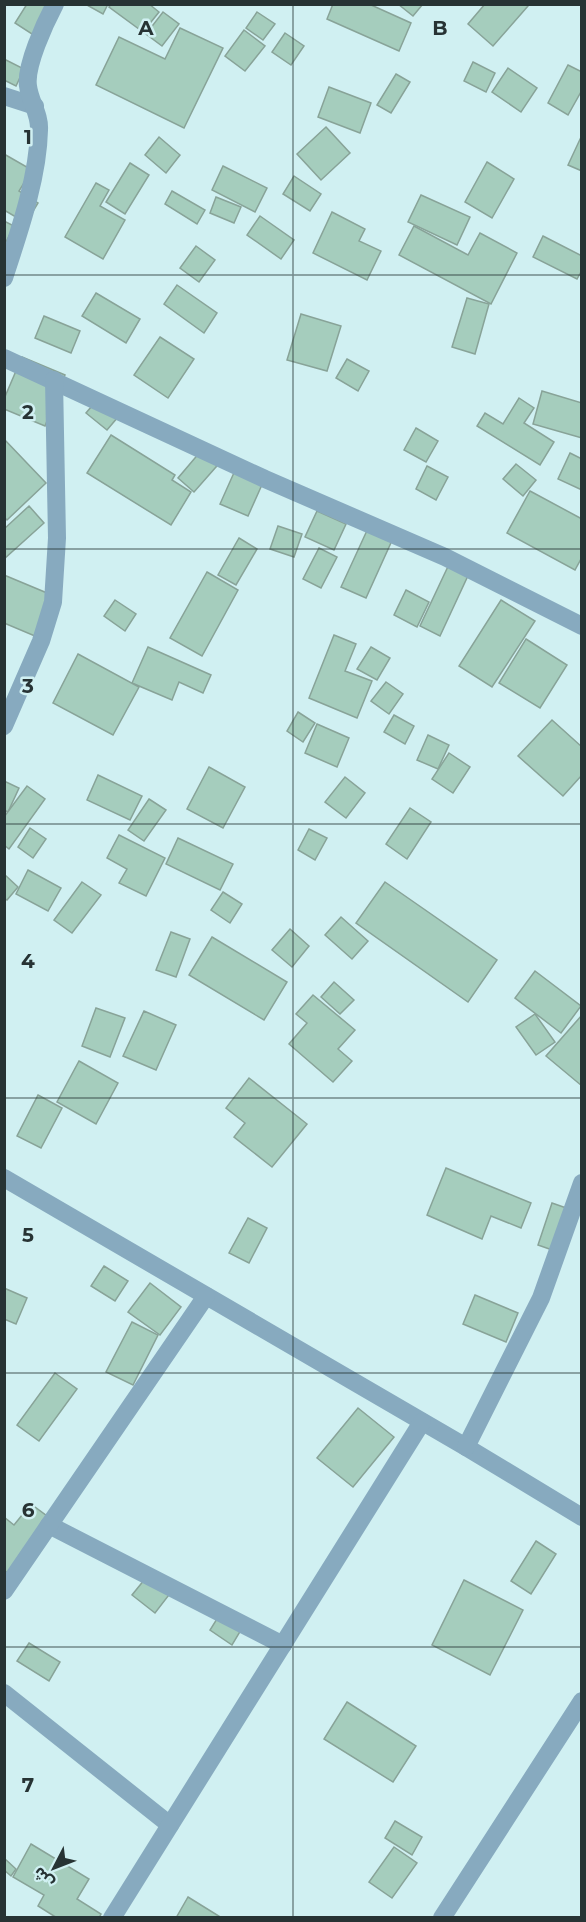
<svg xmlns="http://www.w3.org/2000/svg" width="586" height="1922" font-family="Montserrat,'Noto Sans Arabic',sans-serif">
<rect width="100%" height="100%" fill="#d0f0f2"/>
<g fill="#a5cdbd" stroke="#88a398" stroke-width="1.5">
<polygon points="27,4 54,4 35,36 15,23"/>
<polygon points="85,4 108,4 103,14"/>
<polygon points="111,4 149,4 159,12 143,32 109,7"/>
<polygon points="333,4 369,4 411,23 399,51 327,19"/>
<polygon points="398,4 423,4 413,16"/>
<polygon points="485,4 526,4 528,6 493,46 468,24"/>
<polygon points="163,12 179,24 162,46 146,34"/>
<polygon points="257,12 275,24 263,40 246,28"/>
<polygon points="180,28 223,48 184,128 96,85 119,37 165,59"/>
<polygon points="244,30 265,46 245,71 225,56"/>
<polygon points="285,33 304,46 291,65 272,52"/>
<polygon points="4,59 24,69 16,86 4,80"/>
<polygon points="473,62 495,73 486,92 464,81"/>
<polygon points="568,65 582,72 582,90 568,115 548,103"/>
<polygon points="508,68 537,88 521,112 492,92"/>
<polygon points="396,74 410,82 391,113 377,105"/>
<polygon points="329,87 371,103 360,133 318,117"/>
<polygon points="326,127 350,153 321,180 297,154"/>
<polygon points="582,135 582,171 568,165"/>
<polygon points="159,137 180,155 166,173 145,155"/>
<polygon points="4,154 32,170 19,191 38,203 26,223 4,210"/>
<polygon points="487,162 514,179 492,218 465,202"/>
<polygon points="130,163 149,175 125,214 106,202"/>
<polygon points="223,166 267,188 255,212 212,190"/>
<polygon points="294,176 321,194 310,211 283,194"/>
<polygon points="96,183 109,190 100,206 125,220 103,259 65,237"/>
<polygon points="172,191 205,210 197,224 165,204"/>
<polygon points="421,195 470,217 457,245 408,222"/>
<polygon points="216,197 241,207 234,223 210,213"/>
<polygon points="332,212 365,229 359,241 381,251 367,280 313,253"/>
<polygon points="260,216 294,240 281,259 247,235"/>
<polygon points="4,221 14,226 4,246"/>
<polygon points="414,226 468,255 480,233 517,253 491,304 399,255"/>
<polygon points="543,236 582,256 582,270 577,279 533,257"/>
<polygon points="196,246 215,260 199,282 180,268"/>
<polygon points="177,285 217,313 204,333 164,304"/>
<polygon points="96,293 140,319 126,343 82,316"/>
<polygon points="467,298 489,304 475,354 452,347"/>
<polygon points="301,314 341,326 327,371 287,360"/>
<polygon points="44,316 80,331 71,353 35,338"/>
<polygon points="160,337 194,359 168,398 134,375"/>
<polygon points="22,357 65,375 45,426 4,409 4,399"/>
<polygon points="347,359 369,371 358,391 336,378"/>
<polygon points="542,391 582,403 582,438 533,424"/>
<polygon points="519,398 534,408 524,423 554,442 540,465 477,426 485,413 503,424"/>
<polygon points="97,400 118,417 107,430 86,413"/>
<polygon points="416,428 438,441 426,462 404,450"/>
<polygon points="111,435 175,475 172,480 191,492 171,525 87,473"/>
<polygon points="4,439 46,483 7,520 4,517"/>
<polygon points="206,445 223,459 194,492 178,478"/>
<polygon points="570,453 582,459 582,490 558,479"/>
<polygon points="516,464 536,480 523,496 503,479"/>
<polygon points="237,466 265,478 248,516 220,504"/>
<polygon points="427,466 448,477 436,500 416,489"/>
<polygon points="530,491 582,519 582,557 575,570 507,533"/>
<polygon points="29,506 44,523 4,559 4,529"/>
<polygon points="317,511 346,524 334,550 305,537"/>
<polygon points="370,524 394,536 366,598 341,587"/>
<polygon points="278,526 302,534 294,557 270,549"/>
<polygon points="239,538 257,549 236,585 218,575"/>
<polygon points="319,548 337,557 321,588 303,579"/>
<polygon points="452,558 472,567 440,636 420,626"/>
<polygon points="207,572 238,590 202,656 170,638"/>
<polygon points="4,575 59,598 42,639 4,623"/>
<polygon points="406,590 429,602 417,627 394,615"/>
<polygon points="115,600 136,614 125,631 104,616"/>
<polygon points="501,600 535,621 492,687 459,666"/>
<polygon points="334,635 356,644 345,671 372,681 357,718 309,698"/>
<polygon points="526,639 567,665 540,708 499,683"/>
<polygon points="148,647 211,675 203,693 179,682 172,700 132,683"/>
<polygon points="371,647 390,658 377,680 357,669"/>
<polygon points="78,654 139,687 113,735 53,703"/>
<polygon points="386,682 403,694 389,714 371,701"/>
<polygon points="298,712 315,723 303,742 287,731"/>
<polygon points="394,715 414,726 405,744 384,732"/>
<polygon points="552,720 582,747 582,775 563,796 518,756"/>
<polygon points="317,724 349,738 337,767 305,753"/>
<polygon points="428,735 449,745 438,769 417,760"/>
<polygon points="449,753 470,767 453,793 432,779"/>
<polygon points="209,767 245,787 223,828 187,809"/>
<polygon points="98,775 142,796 130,820 87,800"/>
<polygon points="345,777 365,793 346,818 325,802"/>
<polygon points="4,781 19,788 8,812 4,810"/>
<polygon points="27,786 45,799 9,849 4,845 4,817"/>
<polygon points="149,799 166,810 144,841 128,830"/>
<polygon points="410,808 431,822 407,859 386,844"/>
<polygon points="30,828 46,839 33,858 18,847"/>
<polygon points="309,829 327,838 315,860 298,850"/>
<polygon points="119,835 165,858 146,896 119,883 127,869 107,858"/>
<polygon points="178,838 233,864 220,890 166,864"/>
<polygon points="28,870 61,888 48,911 16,894"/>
<polygon points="4,874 18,887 7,900 4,898"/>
<polygon points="82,882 101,895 72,933 54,920"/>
<polygon points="385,882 497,960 468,1002 356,923"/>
<polygon points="223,892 242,904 230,923 211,910"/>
<polygon points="341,917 368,941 352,959 325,935"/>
<polygon points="290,929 309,946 292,967 272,950"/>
<polygon points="171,932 190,939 176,977 156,970"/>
<polygon points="212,937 287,982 264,1020 189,975"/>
<polygon points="535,971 581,1006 561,1033 515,998"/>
<polygon points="334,982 354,1000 340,1014 321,997"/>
<polygon points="313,995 355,1030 338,1049 352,1061 333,1082 289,1044 307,1023 296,1014"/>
<polygon points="96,1008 125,1018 110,1057 82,1046"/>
<polygon points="144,1011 176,1025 156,1070 123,1056"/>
<polygon points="535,1014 555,1042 536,1055 516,1027"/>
<polygon points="582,1015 582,1086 546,1056"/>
<polygon points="79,1061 118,1083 96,1124 57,1102"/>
<polygon points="249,1078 307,1124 272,1167 234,1137 245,1123 226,1108"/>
<polygon points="38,1095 62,1108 41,1148 17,1136"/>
<polygon points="446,1168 531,1203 521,1228 491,1216 482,1239 427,1215"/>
<polygon points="552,1203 572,1210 558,1252 538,1245"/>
<polygon points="248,1218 267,1228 249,1263 229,1253"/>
<polygon points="104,1266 128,1281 115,1301 91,1286"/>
<polygon points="150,1283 181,1307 160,1335 128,1312"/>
<polygon points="4,1288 27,1298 16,1324 4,1319"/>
<polygon points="475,1295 518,1313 506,1342 463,1324"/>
<polygon points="132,1322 158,1335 133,1385 106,1372"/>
<polygon points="55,1373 77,1389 39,1441 17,1425"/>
<polygon points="358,1408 394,1437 353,1487 317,1458"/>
<polygon points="31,1504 51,1519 8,1573 4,1570 4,1517 14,1525"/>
<polygon points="536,1541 556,1554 531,1594 511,1581"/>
<polygon points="149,1574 172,1591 155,1613 132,1595"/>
<polygon points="464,1580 523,1610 490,1675 432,1645"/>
<polygon points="220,1614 241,1630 232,1645 210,1630"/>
<polygon points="29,1643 60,1662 49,1681 17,1661"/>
<polygon points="347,1702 416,1746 393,1782 324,1739"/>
<polygon points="395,1821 422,1837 412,1855 385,1838"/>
<polygon points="31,1844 89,1879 77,1899 101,1914 99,1918 57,1918 38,1906 44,1895 13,1877"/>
<polygon points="394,1847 417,1863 392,1898 369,1882"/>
<polygon points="4,1858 16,1869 11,1876 4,1870"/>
<polygon points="188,1897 222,1918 176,1918"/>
</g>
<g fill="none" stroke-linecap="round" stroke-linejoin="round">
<g stroke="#87aabf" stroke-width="18">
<polyline points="4,96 35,106"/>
<path d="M4 278C19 232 38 178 39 130 40 114 30 102 28 86 25 66 45 23 55 4"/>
<polyline points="4,358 265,479 445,557 582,626"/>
<polyline points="4,726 41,641 53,602 57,538 54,380"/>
<polyline points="4,1178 466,1447 582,1517"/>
<polyline points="466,1447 541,1298 582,1183"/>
<polyline points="49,1525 283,1645"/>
<polyline points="4,1591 206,1296"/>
<polyline points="4,1693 170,1825"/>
<polyline points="112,1918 422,1422"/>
<polyline points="442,1918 582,1701"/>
</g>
</g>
<path fill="none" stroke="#273334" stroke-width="1.5" stroke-opacity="0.55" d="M293 4V1918M4 275H582M4 549H582M4 824H582M4 1098H582M4 1373H582M4 1647H582"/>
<g font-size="20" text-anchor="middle" font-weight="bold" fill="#273334" stroke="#d0f0f2" stroke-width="5" stroke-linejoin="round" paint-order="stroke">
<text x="146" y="35">A</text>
<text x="440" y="35">B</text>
<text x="28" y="144">1</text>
<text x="28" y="419">2</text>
<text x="28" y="693">3</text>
<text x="28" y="968">4</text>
<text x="28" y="1242">5</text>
<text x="28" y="1517">6</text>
<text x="28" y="1792">7</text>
</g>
<rect width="586" height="1922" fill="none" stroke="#273334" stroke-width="12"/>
<g transform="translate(54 1868) rotate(228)" stroke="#d0f0f2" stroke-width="4.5" paint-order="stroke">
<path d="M0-4.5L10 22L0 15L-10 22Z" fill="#273334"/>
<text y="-9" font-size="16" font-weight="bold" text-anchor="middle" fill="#273334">ش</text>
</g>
</svg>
